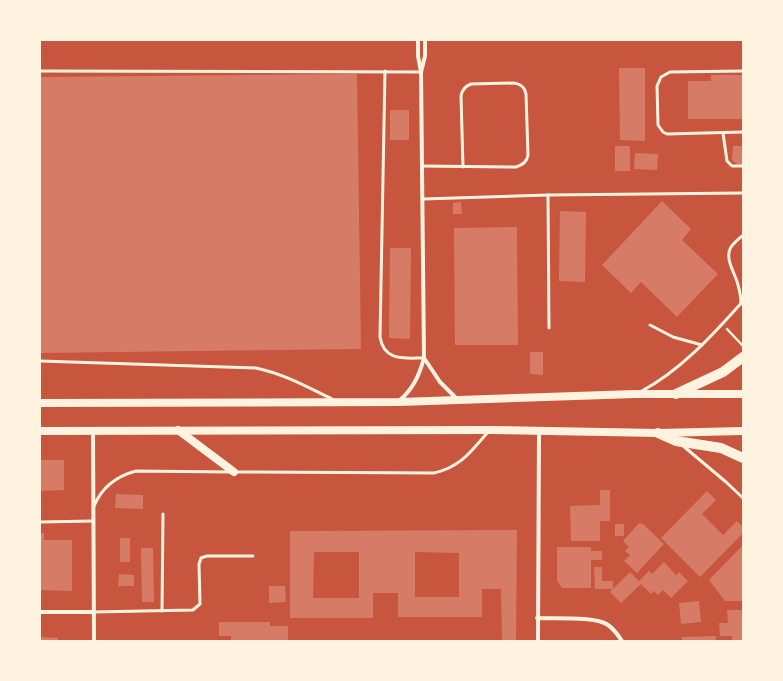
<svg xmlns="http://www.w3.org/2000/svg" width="783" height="681" font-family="'DM Sans',sans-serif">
<rect width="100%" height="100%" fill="#c8553d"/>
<g fill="#d67c66" fill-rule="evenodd">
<polygon points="619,68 645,68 645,141 620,140"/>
<polygon points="357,74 361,349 40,353 40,77"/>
<polygon points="711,75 743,75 743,119 688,119 688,81 711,81"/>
<rect x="390" y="110" width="19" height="30"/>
<rect x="615" y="146" width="15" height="25"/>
<polygon points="733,146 743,146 743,165 738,165 732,160"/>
<polygon points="635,153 658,154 657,170 634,169"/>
<polygon points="662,201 691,229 682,240 718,274 677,317 641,282 631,293 602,265"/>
<polygon points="461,202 462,214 453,214 453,203"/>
<polygon points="560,211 586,212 585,282 559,281"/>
<polygon points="517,227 518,345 455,345 454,228"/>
<polygon points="390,248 411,248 410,339 389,338"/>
<polygon points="530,352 543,352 543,375 530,374"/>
<polygon points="40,460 64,460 64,490 40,491"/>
<polygon points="600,490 610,490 610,521 600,521 600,541 571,541 570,506 600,505"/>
<polygon points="707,491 716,500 702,514 723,535 737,521 743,527 743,533 700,577 661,538"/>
<polygon points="116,494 143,495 143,509 115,508"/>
<polygon points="639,523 643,524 664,544 637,573 624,561 630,555 625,551 629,547 623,541"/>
<rect x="615" y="524" width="9" height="12"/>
<path d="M517 530 516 641H502L501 589H482V617H398V593H373V618H290V531ZM314 552H359V598H313ZM415 552 459 553V597H415Z"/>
<polygon points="40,533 44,533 44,540 72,540 72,591 40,590"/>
<rect x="120" y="538" width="10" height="24"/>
<polygon points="743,545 743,601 725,601 709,580"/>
<polygon points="557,547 591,547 591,551 602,551 602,560 591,560 591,588 562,588 557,581"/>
<polygon points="141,548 153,548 154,602 142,602"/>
<polygon points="664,562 676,575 679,572 688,581 671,598 663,590 658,595 654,591 651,594 641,584 621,603 610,592 630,572 639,581 649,571 652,574"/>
<polygon points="594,567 602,567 602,581 613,581 613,589 595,589"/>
<polygon points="119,574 134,575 134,586 118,586"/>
<polygon points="269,586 285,586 286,602 269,603"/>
<polygon points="699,601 701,622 681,624 679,603"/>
<polygon points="727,610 743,610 743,641 732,641 732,636 720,636 719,623 728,623"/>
<polygon points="219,622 270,622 270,626 288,626 288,641 231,641 231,636 219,636"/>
<polygon points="716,636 716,641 682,641 682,637"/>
<polygon points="40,637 58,638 58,641 40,641"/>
</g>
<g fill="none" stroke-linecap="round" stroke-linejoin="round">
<polyline stroke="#fff3e0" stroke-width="2.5" points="727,329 743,346"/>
<g stroke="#fff3e0" stroke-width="3">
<polyline points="40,71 421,72"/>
<path d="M385 71 380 337C384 362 405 358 424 358"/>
<polyline points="743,71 670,72 661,77 657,86 658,125 663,132 667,134 743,132"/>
<polyline points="723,133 727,161 732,166 743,166"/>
<path d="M422 166 516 167C523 165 527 162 528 155L526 94C525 87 521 84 514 83L471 84C465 86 462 90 461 96L463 167"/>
<polyline points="548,195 549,328"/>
<polyline points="423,199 548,195 743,193"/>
<path d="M741 304C741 297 740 292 738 285 736 275 725 260 730 249 732 244 739 239 743 235"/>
<polyline points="650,325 673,337 702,345"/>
<path d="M40 361 256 368C284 374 307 387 332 399"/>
<path d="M640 392C680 371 713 335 743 301"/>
<polyline points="682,445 726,482 743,498"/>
<path d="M235 472 434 473C461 467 471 451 488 432"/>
<path d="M94 506C102 487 117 476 136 471L230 472"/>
<polyline points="40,522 93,521"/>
<polyline points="162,611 163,514"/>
<polyline points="94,612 193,610 200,604 199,564 201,558 207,556 253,556"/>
</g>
<g stroke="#fff3e0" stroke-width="4">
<polyline points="421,72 425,56 425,40"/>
<polyline points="424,358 440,382 458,400"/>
<path d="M399 401C413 389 419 376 424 358L421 72 418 56V40"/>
<polyline points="93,431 94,641"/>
<polyline points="40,612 94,612"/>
<path d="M537 618C555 619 595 616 608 625 614 629 618 635 622 641"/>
<polyline points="538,641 539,431"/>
</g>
<g stroke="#fff3e0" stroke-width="8">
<polyline points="40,403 399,402 635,394 743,394"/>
<polyline points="178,430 234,472"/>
<polyline points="40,431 490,430 658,433 743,431"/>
</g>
<g stroke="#fff3e0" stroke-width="10">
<polyline points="676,394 723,372 743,357"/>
<polyline points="658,433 676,441 721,448 743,458"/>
</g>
</g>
<rect width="783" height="681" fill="none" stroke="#fff3e0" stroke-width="82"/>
</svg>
